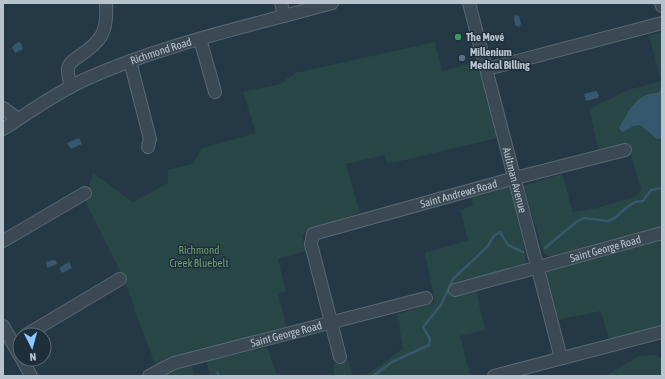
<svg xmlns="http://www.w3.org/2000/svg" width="665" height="379" font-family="'Asap Condensed',sans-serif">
<rect width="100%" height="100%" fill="#253845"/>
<g fill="#274645">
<polygon points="662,32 662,228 550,258 544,253 523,186 562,174 573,212 597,208 637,196 641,189 628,144 599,151 589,109 628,90 661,81 649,36"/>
<polygon points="435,42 442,71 478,62 497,138 388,164 385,155 346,164 360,213 306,230 302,236 306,251 278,259 286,291 278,294 287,329 156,367 122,275 85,201 93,173 133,202 168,183 168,170 192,164 202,148 256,133 243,92 280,84 295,73"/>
<polygon points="503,186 509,187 512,191 524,238 526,265 452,286 456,296 476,291 485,330 460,336 470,375 364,376 382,364 403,348 397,314 435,303 425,253 468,240 460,210 473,206 470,195"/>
<polygon points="662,237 662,329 610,343 601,311 557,320 545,277 549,268"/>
<polygon points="267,347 277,376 210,376 206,360"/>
<polygon points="654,355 662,358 662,376 605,376 639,356"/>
<polygon points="348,360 353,376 334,376 334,364"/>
<polygon points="191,364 194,376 161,376 161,375"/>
</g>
<g fill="#37576d">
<polygon points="516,15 519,16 521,24 519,27 515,25 514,17"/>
<polygon points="18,42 21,43 23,49 15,53 12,47"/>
<path d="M662 88V138L657 139 640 125 634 126 622 132 619 128C629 111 636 93 658 93Z"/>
<polygon points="596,91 599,95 598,98 586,101 584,94"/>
<polygon points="79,138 82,144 71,149 67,143"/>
<polygon points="54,260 56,261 57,264 47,268 46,262"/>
<polygon points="69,262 72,268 62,273 59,268"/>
</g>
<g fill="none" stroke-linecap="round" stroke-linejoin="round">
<g stroke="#37576d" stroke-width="2.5">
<polyline points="545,248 576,222 584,218 608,221 615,218 626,208 635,202 643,201 651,190 662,188"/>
<polyline points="217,372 219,376"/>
<polyline points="373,376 392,362 429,345 430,339 423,327 441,305 453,279 487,247 494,236 500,232 508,245 523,252"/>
</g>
<g stroke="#586772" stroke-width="14">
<g id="minor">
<polyline points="281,3 284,16"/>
<path id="s1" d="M469 3 561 358"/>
<polyline points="661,3 662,6"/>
<polyline points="200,39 215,92"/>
<polyline points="130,61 150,139 148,147"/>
<polyline points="487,69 662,23"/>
<path d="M71 87C70 81 67 74 68 68 69 63 74 60 78 57 102 41 108 32 106 3"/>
<polyline points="3,108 18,119"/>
<path id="s2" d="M3 129C30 112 57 92 86 79 164 44 250 26 332 3"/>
<polyline points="3,241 85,193"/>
<path id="s3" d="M455 290 662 233"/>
<polyline points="3,326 20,356"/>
<polyline points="26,335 120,279"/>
<path id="s4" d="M340 357 311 244 313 234 515 178 625 150"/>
<polyline points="22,359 31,376"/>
<path id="s5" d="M149 376 174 363 426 298"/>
<polyline points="494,376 662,332"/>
</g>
</g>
<use href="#minor" stroke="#3a4954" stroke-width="12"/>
</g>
<circle fill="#2e9e5b" stroke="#1e2e3a" stroke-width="1.5" cx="458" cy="37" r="4"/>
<circle fill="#5c6f8a" stroke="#1e2e3a" stroke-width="1.5" cx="462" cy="58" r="4"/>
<g text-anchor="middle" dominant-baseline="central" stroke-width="3" stroke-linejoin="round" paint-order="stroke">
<g font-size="11" font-weight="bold" fill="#b7c4ce" stroke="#1e2e3a" text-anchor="start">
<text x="466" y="37">The Mové</text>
<text x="470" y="52">Millenium<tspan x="470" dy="13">Medical Billing</tspan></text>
</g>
<g font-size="11" fill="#b7c4ce" stroke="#1e2e3a">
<text stroke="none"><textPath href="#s2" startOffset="177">Richmond Road</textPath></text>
<text stroke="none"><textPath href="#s1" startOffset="183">Aultman Avenue</textPath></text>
<text stroke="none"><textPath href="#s4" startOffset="278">Saint Andrews Road</textPath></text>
<text stroke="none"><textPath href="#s3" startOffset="156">Saint George Road</textPath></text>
<text stroke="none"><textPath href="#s5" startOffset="144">Saint George Road</textPath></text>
</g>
<g font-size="11" fill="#6ca170" stroke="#1e2e3a">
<text x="199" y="250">Richmond<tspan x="199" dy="13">Creek Bluebelt</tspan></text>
</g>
</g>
<rect width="665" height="379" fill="none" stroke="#b7c4ce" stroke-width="8"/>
<g transform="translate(32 347) rotate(174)"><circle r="19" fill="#1e2e3a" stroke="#5b6a75"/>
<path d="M0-3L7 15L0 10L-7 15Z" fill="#8bcaff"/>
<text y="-6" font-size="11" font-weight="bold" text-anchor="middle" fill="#b7c4ce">N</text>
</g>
</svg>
